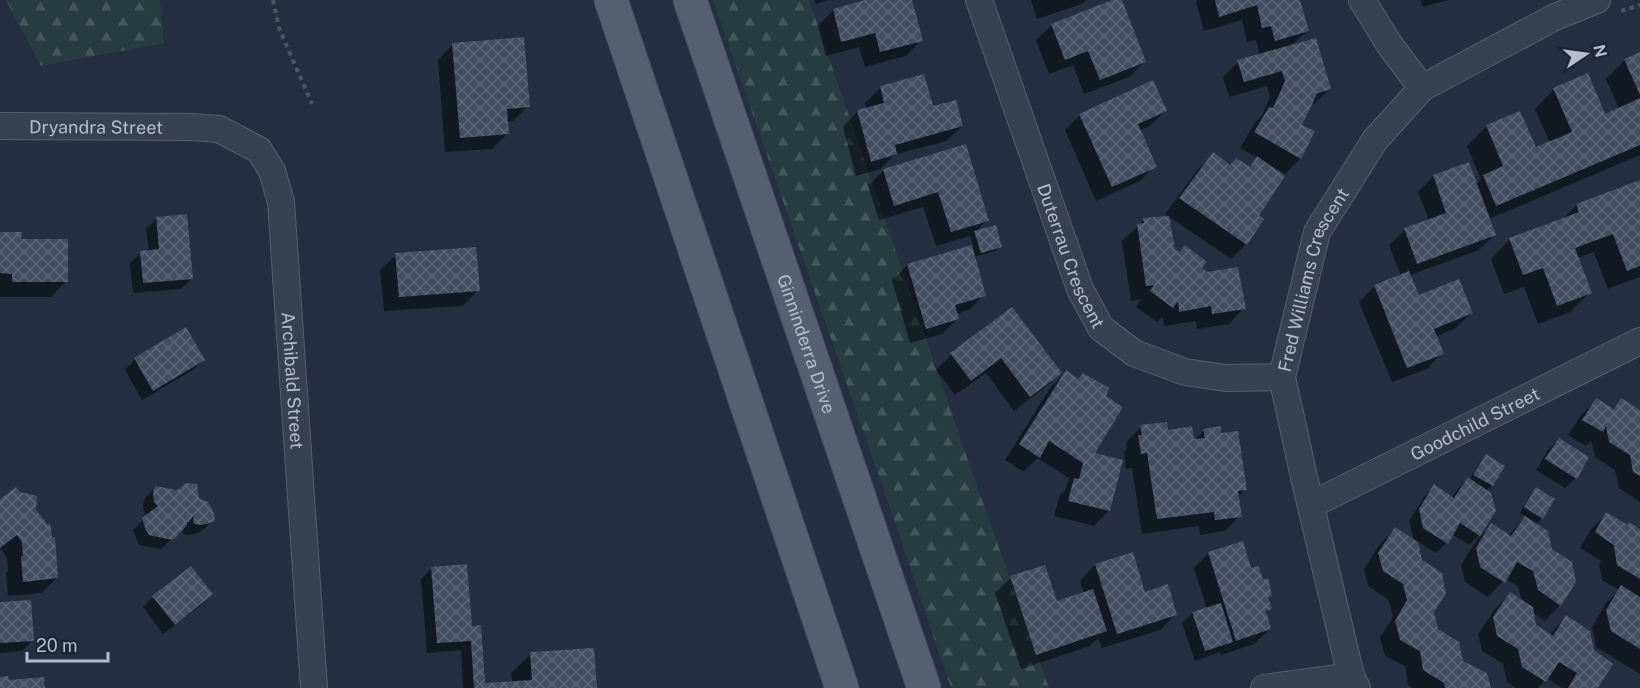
<svg xmlns="http://www.w3.org/2000/svg" width="1640" height="688" font-family="'Public Sans',sans-serif">
<defs>
<pattern id="forest-firs" width="22" height="20" patternUnits="userSpaceOnUse" patternTransform="scale(1.5)"><rect width="22" height="20" fill="#273d42"/><path d="M5 1l3.5 6h-7zM16 11l3.5 6h-7z" fill="#44575c"/></pattern>
<pattern id="building-cross-hatch" width="8" height="8" patternUnits="userSpaceOnUse" patternTransform="scale(1.5)"><rect width="8" height="8" fill="#444e63"/><path d="M0 0l8 8M0 8l8-8" fill="none" stroke="#5d6678"/></pattern>
</defs>
<rect width="100%" height="100%" fill="#252f41"/>
<g fill="url(#forest-firs)">
<polygon points="6,0 160,0 164,43 41,66"/>
<polygon points="713,0 809,0 970,466 1049,688 951,688 891,511"/>
</g>
<g fill="#0007">
<polygon points="815,0 829,0 816,4"/>
<polygon points="870,0 910,0 921,40 906,56 865,67 859,47 826,56 818,26 833,10"/>
<polygon points="1031,0 1086,0 1082,4 1037,19"/>
<polygon points="1116,0 1121,0 1144,62 1129,77 1084,94 1073,65 1049,74 1036,40 1052,25"/>
<polygon points="1198,0 1298,0 1307,31 1291,46 1329,89 1314,104 1310,105 1300,125 1313,131 1300,159 1285,174 1277,169 1246,244 1231,259 1165,214 1198,169 1213,154 1230,166 1248,168 1258,158 1240,148 1254,124 1262,115 1270,97 1267,86 1229,97 1223,77 1238,62 1260,56 1256,40 1247,42 1242,20 1204,31 1196,2"/>
<polygon points="1421,0 1449,0 1422,7"/>
<polygon points="453,44 528,106 513,121 506,122 507,134 492,149 445,152 438,60"/>
<polygon points="1640,54 1640,155 1489,219 1494,235 1479,250 1410,275 1418,297 1471,313 1456,328 1435,337 1442,353 1427,369 1392,382 1359,302 1375,286 1401,276 1389,245 1405,230 1429,221 1418,192 1433,177 1468,164 1476,184 1481,179 1467,146 1486,127 1519,113 1535,149 1550,143 1535,109 1554,89 1604,116 1619,109 1606,79 1625,60"/>
<polygon points="881,87 932,108 962,126 946,141 894,155 880,169 856,176 843,127 858,111 867,109 865,103"/>
<polygon points="1165,111 1150,126 1139,131 1155,166 1140,181 1096,201 1065,130 1080,115"/>
<polygon points="965,146 987,220 975,233 1000,246 995,251 974,257 984,295 969,310 956,314 957,319 942,334 910,343 892,280 908,265 973,246 970,236 936,246 923,207 879,220 868,186 884,170"/>
<polygon points="1640,182 1640,277 1608,289 1594,252 1577,258 1590,292 1570,312 1538,324 1524,287 1504,294 1491,259 1510,239 1562,220 1577,205"/>
<polygon points="157,218 192,278 181,289 133,293 130,263 141,253 149,252 146,229"/>
<polygon points="1144,220 1173,250 1201,268 1244,308 1229,324 1197,329 1196,321 1164,326 1163,317 1157,322 1136,307 1141,299 1131,301 1122,241"/>
<polygon points="0,234 66,281 51,297 0,297"/>
<polygon points="396,255 478,290 463,306 384,311 380,270"/>
<polygon points="1012,309 1060,373 1044,388 1014,411 986,373 955,395 936,370 951,355"/>
<polygon points="135,359 204,360 193,370 142,400 125,370"/>
<polygon points="1066,372 1109,510 1094,526 1054,516 1060,495 1066,489 1069,478 1037,458 1024,472 1005,460 1051,387"/>
<polygon points="1596,400 1612,410 1622,400 1640,412 1640,502 1619,488 1615,470 1595,457 1591,441 1586,446 1568,435 1581,415"/>
<polygon points="1141,427 1167,432 1193,442 1204,430 1220,434 1245,489 1238,497 1240,516 1225,531 1200,535 1199,526 1142,534 1132,468 1126,469 1124,452 1127,449 1126,442"/>
<polygon points="1559,440 1576,478 1565,488 1536,470 1548,450"/>
<polygon points="1486,456 1492,485 1486,491 1494,511 1478,537 1479,538 1492,525 1508,536 1526,516 1520,513 1531,494 1536,489 1542,518 1535,525 1560,605 1545,621 1532,612 1535,626 1549,635 1566,617 1596,688 1562,688 1546,678 1538,688 1516,688 1507,682 1503,664 1482,651 1478,634 1495,609 1510,594 1522,602 1518,586 1505,579 1488,597 1465,582 1461,565 1478,538 1477,537 1469,545 1452,534 1447,543 1436,553 1416,541 1437,630 1462,662 1489,688 1413,688 1408,685 1405,666 1385,656 1380,637 1393,617 1388,599 1368,586 1364,569 1380,544 1395,529 1414,541 1409,521 1424,497 1434,486 1452,498 1457,490 1468,479 1469,480 1481,461"/>
<polygon points="155,488 198,499 213,520 202,531 195,534 187,535 183,534 184,526 161,549 139,545 133,530 147,516 144,513 143,505 145,498"/>
<polygon points="0,501 34,510 57,578 41,593 8,596 6,573 8,571 7,558 1,549 0,550"/>
<polygon points="1607,514 1627,527 1640,531 1640,674 1596,647 1592,627 1606,603 1619,590 1602,580 1599,564 1601,561 1580,548 1591,529"/>
<polygon points="1209,553 1250,569 1262,581 1271,595 1267,598 1270,609 1265,614 1270,629 1254,644 1221,655 1220,652 1195,661 1182,623 1193,613 1207,609 1194,568"/>
<polygon points="1095,565 1144,594 1176,614 1160,630 1102,648 1098,638 1090,646 1021,669 995,593 1011,578 1044,567 1056,603 1084,593 1080,581"/>
<polygon points="432,568 470,628 483,684 512,682 511,673 531,654 596,688 463,688 461,650 427,653 421,579"/>
<polygon points="211,594 201,605 163,634 143,607 153,597"/>
<polygon points="0,603 32,641 22,651 0,653"/>
</g>
<g fill="url(#building-cross-hatch)">
<polygon points="865,0 912,0 923,41 880,52 875,33 841,42 833,9"/>
<polygon points="1112,0 1122,0 1146,62 1100,80 1088,51 1065,60 1051,24"/>
<polygon points="1215,0 1300,0 1309,31 1275,41 1271,26 1262,28 1257,5 1219,17"/>
<polygon points="524,37 530,107 507,109 509,134 460,138 452,43"/>
<polygon points="1316,38 1331,89 1316,94 1316,96 1302,125 1315,131 1301,159 1254,132 1269,107 1273,108 1285,81 1282,71 1244,82 1237,60"/>
<polygon points="1640,52 1640,95 1624,59"/>
<polygon points="1588,73 1605,114 1640,98 1640,145 1496,206 1483,175 1503,166 1486,125 1520,111 1536,147 1572,132 1553,88"/>
<polygon points="924,74 933,106 956,100 963,126 895,145 897,154 871,162 857,110 884,103 880,86"/>
<polygon points="1153,80 1167,111 1138,124 1157,167 1112,187 1079,114"/>
<polygon points="966,144 989,221 951,232 938,192 894,206 883,169"/>
<polygon points="1213,152 1230,165 1236,158 1250,167 1257,156 1285,176 1259,216 1264,219 1247,245 1179,198"/>
<polygon points="1469,162 1496,235 1417,264 1404,228 1446,213 1433,175"/>
<polygon points="1640,180 1640,266 1627,271 1613,234 1575,248 1592,293 1557,306 1543,268 1523,275 1509,238 1579,212 1576,204"/>
<polygon points="187,214 193,279 143,283 140,251 159,249 156,217"/>
<polygon points="1169,216 1175,249 1180,252 1185,245 1207,262 1202,268 1207,272 1238,267 1246,309 1212,314 1211,306 1179,312 1178,301 1173,308 1150,291 1154,285 1146,286 1137,224 1144,223 1143,218"/>
<polygon points="996,225 1002,247 981,253 974,231"/>
<polygon points="0,232 22,232 21,239 68,239 68,282 12,282 12,274 0,273"/>
<polygon points="972,245 986,296 955,305 959,319 926,329 907,264"/>
<polygon points="476,247 480,291 399,297 395,253"/>
<polygon points="1409,271 1419,295 1459,279 1473,313 1434,329 1444,354 1407,368 1374,285"/>
<polygon points="1012,307 1062,373 1030,397 1001,358 971,381 950,353"/>
<polygon points="186,327 205,360 153,391 134,358"/>
<polygon points="1066,370 1078,379 1083,373 1109,388 1106,396 1123,407 1095,453 1123,460 1110,511 1068,501 1074,478 1079,479 1083,463 1049,441 1040,458 1019,444"/>
<polygon points="1596,398 1614,409 1621,398 1640,410 1640,476 1633,472 1630,455 1609,442 1606,426 1603,432 1582,420"/>
<polygon points="1167,422 1168,430 1192,426 1194,439 1205,438 1203,429 1221,426 1221,433 1238,431 1247,490 1238,491 1242,517 1215,520 1214,512 1157,519 1147,453 1141,454 1138,435 1142,435 1140,425"/>
<polygon points="1559,438 1589,457 1577,479 1545,459"/>
<polygon points="1486,454 1505,466 1493,486 1473,475"/>
<polygon points="1468,477 1491,493 1496,511 1480,536 1460,523 1448,544 1423,528 1419,509 1434,484 1454,498"/>
<polygon points="186,483 197,484 199,498 208,502 214,513 215,521 207,524 198,525 193,523 194,515 189,522 187,522 187,525 173,540 149,535 145,528 142,518 158,506 154,502 153,493 155,486 177,490"/>
<polygon points="16,487 20,492 37,496 36,510 48,525 50,523 52,537 55,537 58,578 23,582 21,556 23,556 22,542 17,535 0,548 0,499"/>
<polygon points="1536,487 1555,499 1543,519 1524,507"/>
<polygon points="1606,512 1628,525 1629,522 1640,529 1640,579 1617,565 1614,547 1615,546 1595,532"/>
<polygon points="1525,516 1548,531 1552,549 1572,562 1576,582 1561,606 1538,590 1533,571 1517,562 1505,583 1480,567 1476,548 1491,523 1511,536"/>
<polygon points="1395,527 1418,542 1422,560 1442,573 1446,593 1434,612 1438,629 1459,642 1463,661 1487,673 1491,688 1445,688 1444,683 1423,670 1420,651 1400,640 1395,621 1407,600 1403,584 1383,571 1378,553"/>
<polygon points="1243,541 1251,568 1259,566 1263,580 1268,578 1272,595 1268,597 1272,609 1266,611 1271,629 1236,641 1208,552"/>
<polygon points="1133,552 1145,592 1168,584 1177,615 1117,634 1095,564"/>
<polygon points="467,564 472,626 481,625 485,683 532,680 530,652 594,648 597,688 474,688 471,641 437,643 431,567"/>
<polygon points="1045,565 1057,601 1093,589 1107,631 1036,655 1010,576"/>
<polygon points="191,566 213,594 175,625 152,596"/>
<polygon points="1621,585 1640,597 1640,649 1611,631 1606,610"/>
<polygon points="1510,592 1533,607 1536,625 1553,636 1566,615 1590,631 1594,650 1613,664 1598,688 1568,688 1577,673 1559,662 1546,682 1522,667 1518,649 1497,636 1493,617"/>
<polygon points="31,600 34,641 0,643 0,602"/>
<polygon points="1221,603 1233,642 1205,651 1192,612"/>
<polygon points="8,676 9,680 44,677 45,688 0,688 0,677"/>
</g>
<g fill="none" stroke-linecap="round" stroke-linejoin="round">
<g stroke="#575f6e" stroke-width="28">
<g id="minor">
<path id="s1" d="M979 0 1080 289 1101 328 1134 353 1185 372 1226 378 1282 377"/>
<polyline points="1362,0 1389,44 1422,88"/>
<path id="s2" d="M0 126 191 127 219 129 259 150 272 171 281 202 314 688"/>
<path id="s3" d="M1311 505 1640 341"/>
<polyline points="1264,688 1351,676"/>
<path id="s4" d="M1357 688 1351 676 1304 477 1282 377 1317 232 1375 140 1422 88 1555 17 1597 0"/>
</g>
</g>
<g stroke="#434a5a" stroke-width="35">
<g id="major">
<polyline points="611,0 842,688"/>
<path id="s5" d="M690 0 924 688"/>
</g>
</g>
<g stroke="#455a5f" stroke-width="4" stroke-dasharray="4.5 4.5" stroke-linecap="butt">
<polyline points="273,0 279,28 312,104"/>
<polyline points="1621,11 1640,5"/>
</g>
<use href="#minor" stroke="#394151" stroke-width="26"/>
<use href="#major" stroke="#576071" stroke-width="33"/>
</g>
<g text-anchor="middle" dominant-baseline="central" stroke-width="4.5" stroke-linejoin="round" paint-order="stroke">
<g font-size="18" fill="#b6bccb" stroke="#1e2636">
<text stroke="none"><textPath href="#s2" startOffset="96">Dryandra Street</textPath></text>
<text stroke="none"><textPath href="#s1" startOffset="272">Duterrau Crescent</textPath></text>
<text stroke="none"><textPath href="#s4" startOffset="423">Fred Williams Crescent</textPath></text>
<text stroke="none"><textPath href="#s5" startOffset="363">Ginninderra Drive</textPath></text>
<text stroke="none"><textPath href="#s2" startOffset="500">Archibald Street</textPath></text>
<text stroke="none"><textPath href="#s3" startOffset="183">Goodchild Street</textPath></text>
</g>
</g>
<g transform="translate(1586 54) rotate(77)" stroke="#1e2636" stroke-width="4.5" paint-order="stroke">
<path d="M0-4.5L10 22L0 15L-10 22Z" fill="#b6bccb"/>
<text y="-9" font-size="16" font-weight="bold" text-anchor="middle" fill="#b6bccb">N</text>
</g>
<path d="M27 652v9h81v-9" fill="none" stroke="#b6bccb" stroke-width="3"/>
<text x="36" y="652" font-size="18" fill="#b6bccb" stroke="#1e2636" stroke-width="4.5" paint-order="stroke">20 m</text>
</svg>
